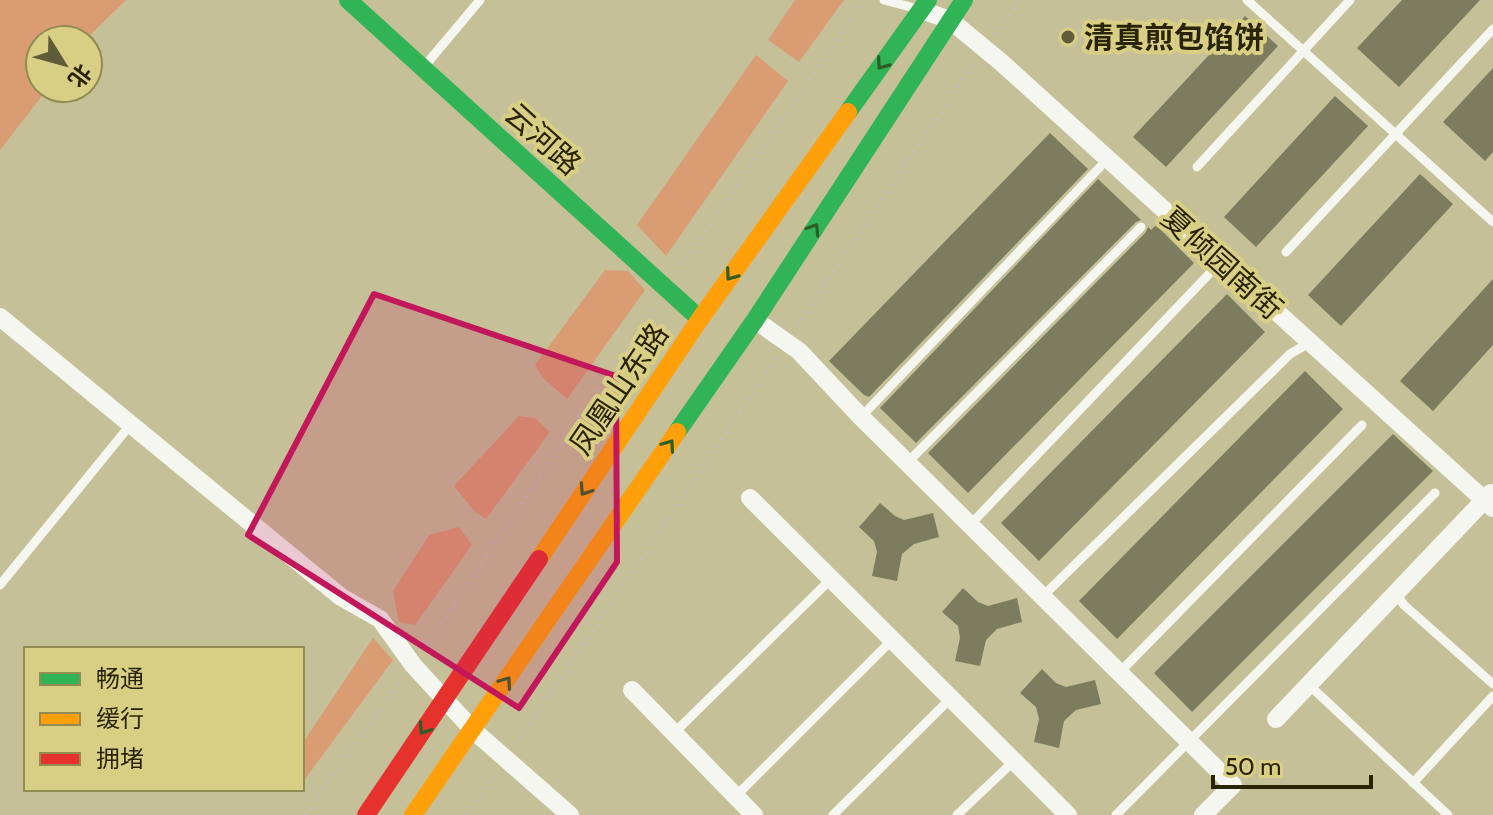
<svg xmlns="http://www.w3.org/2000/svg" width="1493" height="815" font-family="Cabin,'Noto Sans SC',sans-serif">
<rect width="100%" height="100%" fill="#c5c098"/>
<g fill="#da9d73">
<polygon points="0,0 126,0 85,40 40,40 40,88 48,88 0,150"/>
<polygon points="795,0 844,0 799,62 768,40"/>
<polygon points="756,55 788,81 666,256 637,225"/>
<polygon points="605,270 628,271 645,290 567,399 544,379 535,365"/>
<polygon points="519,416 535,418 550,432 486,519 475,512 454,486"/>
<polygon points="459,527 472,545 415,625 399,622 393,591 429,535"/>
<polygon points="373,638 393,660 302,783 302,744"/>
</g>
<g fill="#7c7d5e">
<polygon points="1402,0 1480,0 1399,87 1357,48"/>
<polygon points="1245,16 1278,46 1166,167 1133,137"/>
<polygon points="1493,68 1493,152 1485,161 1443,122"/>
<polygon points="1335,96 1368,126 1256,247 1224,217"/>
<polygon points="1050,133 1088,169 869,397 864,395 829,361"/>
<polygon points="1420,174 1453,204 1341,326 1308,295"/>
<polygon points="1098,179 1141,220 1136,222 916,443 880,408"/>
<polygon points="1156,225 1194,263 968,493 928,453 1146,232 1148,227 1151,230"/>
<polygon points="1493,279 1493,345 1433,411 1400,381"/>
<polygon points="1227,294 1265,332 1039,561 1001,523"/>
<polygon points="1305,371 1343,409 1117,639 1079,601"/>
<polygon points="1393,434 1433,471 1192,712 1154,673"/>
<polygon points="880,503 895,516 904,520 933,513 939,537 914,544 902,554 897,581 872,576 877,552 874,541 859,527"/>
<polygon points="963,588 978,602 988,606 1017,598 1022,622 997,629 986,640 980,666 955,661 960,638 958,626 942,612"/>
<polygon points="1042,669 1056,683 1066,687 1095,680 1101,704 1076,710 1064,721 1059,748 1034,742 1039,719 1036,707 1020,693"/>
</g>
<g fill="none" stroke-linecap="round" stroke-linejoin="round">
<g stroke="#c2c1b5" stroke-width="4" stroke-dasharray="2 6" stroke-linecap="butt">
<polyline points="994,35 1019,0"/>
<polyline points="678,272 864,0"/>
<polyline points="798,326 973,64"/>
<polyline points="423,650 655,306"/>
<polyline points="516,745 777,357"/>
<polyline points="304,815 402,680"/>
<polyline points="466,815 495,775"/>
</g>
<g stroke="#f6f6f0" stroke-width="9">
<polyline points="884,0 918,9"/>
<polyline points="1247,0 1493,222"/>
<polyline points="423,68 480,0"/>
<polyline points="1197,167 1350,0"/>
<polyline points="1286,252 1493,29"/>
<polyline points="861,417 1100,167"/>
<polyline points="907,463 1141,227"/>
<polyline points="970,525 1209,274"/>
<polyline points="0,585 131,424"/>
<polyline points="1396,594 1404,605 1493,684"/>
<polyline points="1042,597 1290,354 1302,347"/>
<polyline points="1119,673 1362,425"/>
<polyline points="1309,685 1448,815"/>
<polyline points="674,733 831,579"/>
<polyline points="1413,783 1493,696"/>
<polyline points="736,796 892,640"/>
<polyline points="833,815 951,698"/>
<polyline points="957,815 1014,761"/>
<polyline points="1116,815 1435,493"/>
</g>
<g stroke="#f6f6f0" stroke-width="18">
<polyline points="921,10 950,20 1002,63 1493,508"/>
<polyline points="0,317 341,597 380,619 413,665 473,730 570,815"/>
<polyline points="755,320 799,351 861,417 1233,785 1203,815"/>
<polyline points="750,498 1068,815"/>
<polyline points="632,690 754,815"/>
<polyline points="1276,719 1491,493"/>
</g>
<g stroke="#30b455" stroke-width="18">
<polyline points="348,0 700,319"/>
<polyline points="848,112 928,0"/>
<polyline points="677,432 755,320 964,0"/>
</g>
<g stroke="#ff9f0a" stroke-width="18">
<polyline points="539,559 700,319 848,112"/>
<polyline points="413,815 677,432"/>
</g>
<polyline stroke="#e5322d" stroke-width="18" points="366,815 539,559"/>
</g>
<defs><path id="oneway-chevron" d="M-2-3.5L2.5 0L-2 3.5" fill="none" stroke-width="1.6" stroke-linecap="round" stroke-linejoin="round" transform="scale(2)"/></defs>
<g stroke="#2c5e26">
<use href="#oneway-chevron" transform="translate(882 64) rotate(126)"/>
<use href="#oneway-chevron" transform="translate(814 229) rotate(-57)"/>
<use href="#oneway-chevron" transform="translate(731 275) rotate(126)"/>
<use href="#oneway-chevron" transform="translate(669 445) rotate(-55)"/>
<use href="#oneway-chevron" transform="translate(585 490) rotate(124)"/>
<use href="#oneway-chevron" transform="translate(506 682) rotate(-55)"/>
<use href="#oneway-chevron" transform="translate(424 729) rotate(124)"/>
</g>
<path fill="#c2185b" fill-opacity="0.2" stroke="#c2185b" stroke-width="6" stroke-linejoin="round" d="M374 294 616 376 617 562 519 708 248 535Z"/>
<circle fill="#605b39" stroke="#d8cf85" stroke-width="3" cx="1068" cy="37" r="8"/>
<g text-anchor="middle" dominant-baseline="central" stroke-width="8" stroke-linejoin="round" paint-order="stroke">
<g font-size="30" font-weight="bold" fill="#292406" stroke="#d8cf85" text-anchor="start">
<text x="1084" y="37">清真煎包馅饼</text>
</g>
<g font-size="30" fill="#292406" stroke="#d8cf85">
<text transform="translate(543 139) rotate(42)">云河路</text>
<text transform="translate(1222 263) rotate(42)">夏倾园南街</text>
<text transform="translate(619 389) rotate(-56)">凤凰山东路</text>
</g>
</g>
<rect x="24" y="647" width="280" height="144" fill="#d8cf85" stroke="#928b52" stroke-width="2"/>
<rect x="40" y="673" width="40" height="12" fill="#30b455" stroke="#928b52" stroke-width="2"/>
<text x="96" y="687" font-size="24" fill="#292406">畅通</text>
<rect x="40" y="713" width="40" height="12" fill="#ff9f0a" stroke="#928b52" stroke-width="2"/>
<text x="96" y="727" font-size="24" fill="#292406">缓行</text>
<rect x="40" y="753" width="40" height="12" fill="#e5322d" stroke="#928b52" stroke-width="2"/>
<text x="96" y="767" font-size="24" fill="#292406">拥堵</text>
<g transform="translate(64 64) rotate(127)"><circle r="38" fill="#d8cf85" stroke="#928b52" stroke-width="2"/>
<path d="M0-6L14 30L0 20L-14 30Z" fill="#605b39"/>
<text y="-12" font-size="22" font-weight="bold" text-anchor="middle" fill="#292406">北</text>
</g>
<path d="M1213 775v12h158v-12" fill="none" stroke="#292406" stroke-width="4"/>
<text x="1225" y="775" font-size="24" fill="#292406" stroke="#d8cf85" stroke-width="6" paint-order="stroke">50 m</text>
</svg>
